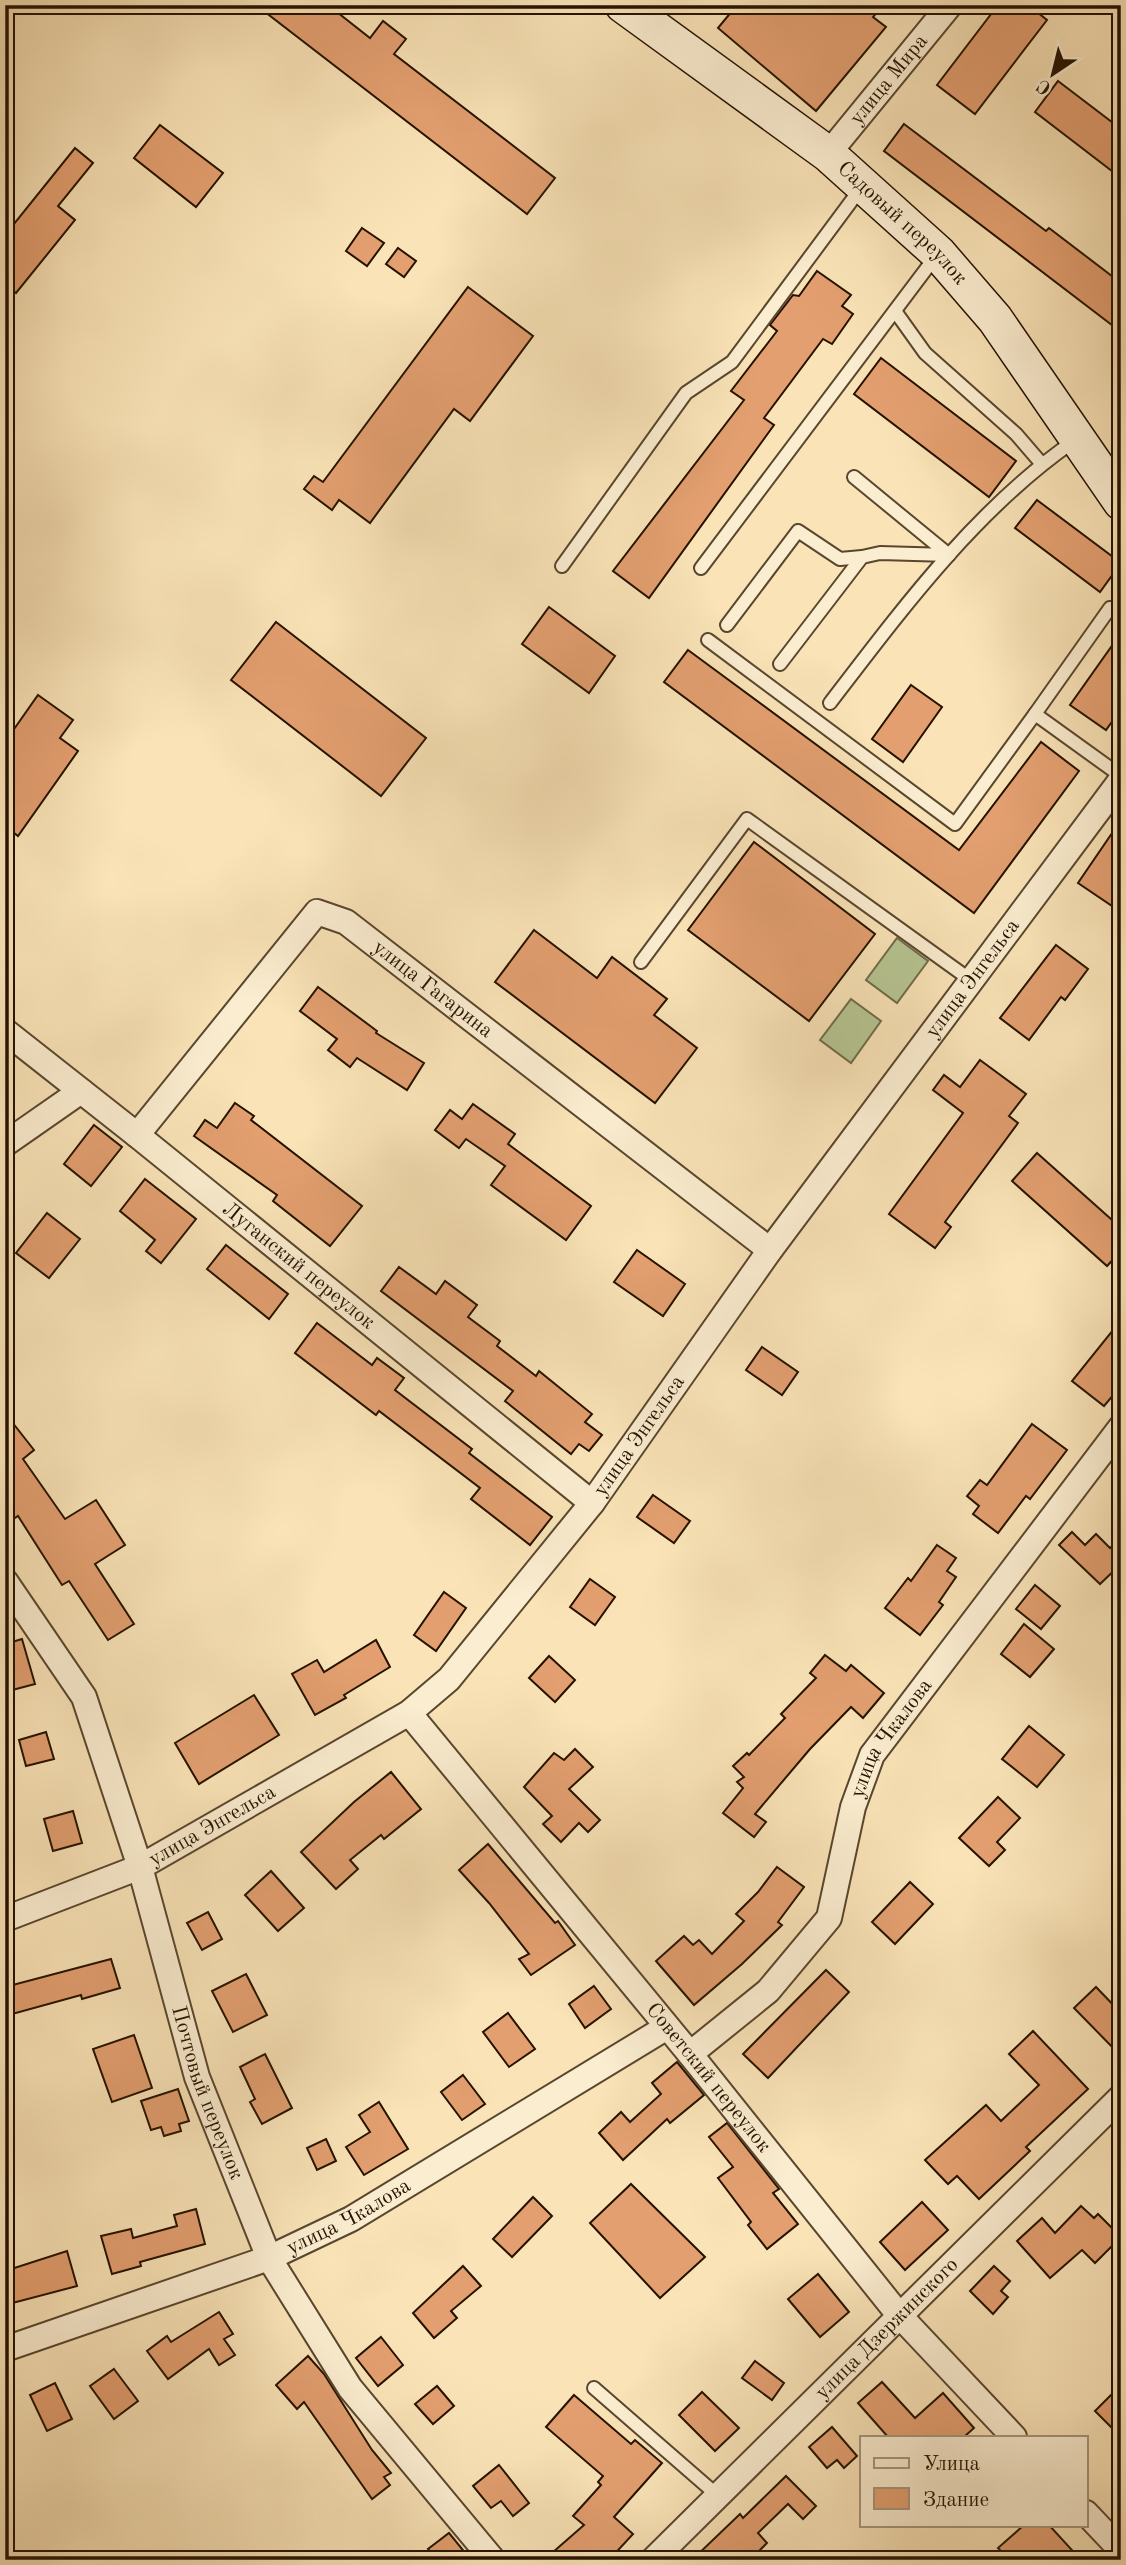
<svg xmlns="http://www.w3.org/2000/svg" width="1126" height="2565" font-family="'Old Standard TT',serif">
<rect width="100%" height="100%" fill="#f9e3b7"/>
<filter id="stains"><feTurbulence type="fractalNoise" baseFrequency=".00286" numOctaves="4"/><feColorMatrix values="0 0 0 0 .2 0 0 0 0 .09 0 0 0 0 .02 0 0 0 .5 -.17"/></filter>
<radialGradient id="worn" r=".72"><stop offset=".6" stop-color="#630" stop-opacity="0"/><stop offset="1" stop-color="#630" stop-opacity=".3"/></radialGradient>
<g fill="#b7c593" stroke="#6e6c4a" stroke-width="2">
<polygon points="897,938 928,961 897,1003 866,980"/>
<polygon points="851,999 881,1021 851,1063 820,1040"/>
</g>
<g fill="#e39f70" stroke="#241200" stroke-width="2">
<polygon points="256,5 328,5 370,38 383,21 406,39 394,54 555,178 527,214"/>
<polygon points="737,5 883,5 873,17 886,27 816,111 718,28"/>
<polygon points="998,5 1028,5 1047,20 975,114 937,85"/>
<polygon points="1058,81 1121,129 1121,178 1035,112"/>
<polygon points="904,124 1046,231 1049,228 1121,283 1121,332 884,151"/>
<polygon points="160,125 223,173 196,207 134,158"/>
<polygon points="75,148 93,163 58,206 75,220 16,293 5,284 5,235"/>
<polygon points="362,228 384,243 367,266 346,251"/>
<polygon points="398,248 416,261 404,277 386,264"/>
<polygon points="817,271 851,295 842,306 853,314 832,344 823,339 764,418 774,425 649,598 613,571 744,400 731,391 777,331 770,325 793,295 799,296"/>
<polygon points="468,287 533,336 470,421 454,409 370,523 339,500 332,510 304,489 314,476 323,482"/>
<polygon points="881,358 1016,461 989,497 854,394"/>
<polygon points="1037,500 1121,563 1100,592 1015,528"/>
<polygon points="549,607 615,656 589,693 522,644"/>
<polygon points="276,622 426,738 381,796 231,680"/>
<polygon points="1121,633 1121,709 1106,730 1070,705"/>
<polygon points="688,650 959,850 1041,742 1079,771 974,913 664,682"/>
<polygon points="911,685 942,707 903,762 872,739"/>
<polygon points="38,695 73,720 60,738 78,751 18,836 5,826 5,742"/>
<polygon points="1121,820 1121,912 1078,883"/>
<polygon points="754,842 875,934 809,1021 688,930"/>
<polygon points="534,930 597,978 612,957 667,999 654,1015 697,1048 655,1103 495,982"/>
<polygon points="1056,945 1088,969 1065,1000 1061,997 1029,1040 1000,1018"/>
<polygon points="318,987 377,1031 376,1033 424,1063 407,1090 357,1058 350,1067 328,1050 337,1039 300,1011"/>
<polygon points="980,1060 1026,1094 1009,1116 1018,1123 945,1222 951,1227 935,1248 889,1214 963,1113 933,1090 944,1075 960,1087"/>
<polygon points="235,1103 254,1116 251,1120 362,1206 330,1246 273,1201 277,1195 194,1136 205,1120 217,1128"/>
<polygon points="473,1104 515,1134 508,1144 591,1206 566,1240 491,1185 505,1166 466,1139 459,1148 435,1130 450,1110 462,1119"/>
<polygon points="94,1125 122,1147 91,1186 64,1164"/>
<polygon points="1037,1153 1121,1228 1121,1251 1107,1266 1012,1181"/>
<polygon points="145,1179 196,1219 161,1263 146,1251 155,1240 120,1211"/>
<polygon points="47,1213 80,1239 49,1278 16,1253"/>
<polygon points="226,1245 288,1294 269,1319 207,1269"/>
<polygon points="637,1250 685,1284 663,1316 614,1282"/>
<polygon points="399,1267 436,1294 445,1281 477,1305 468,1317 500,1341 497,1346 536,1376 539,1371 592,1414 585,1422 602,1435 589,1451 579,1444 571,1454 505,1401 513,1391 381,1291"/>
<polygon points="1121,1320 1121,1386 1104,1406 1072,1381"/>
<polygon points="317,1323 372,1365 377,1358 404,1378 395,1390 472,1449 469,1453 552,1517 530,1545 471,1499 480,1488 379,1411 376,1415 295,1353"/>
<polygon points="762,1347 798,1372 782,1395 746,1370"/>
<polygon points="5,1413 34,1450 23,1459 65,1519 96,1500 125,1545 95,1564 134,1624 108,1640 69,1581 62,1585 18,1516 12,1520 5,1511"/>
<polygon points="1032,1424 1067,1450 1030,1499 1026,1496 998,1533 973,1514 979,1506 967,1496 980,1480 987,1485"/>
<polygon points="653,1495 690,1521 674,1543 637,1517"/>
<polygon points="1072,1532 1085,1545 1096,1534 1110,1548 1121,1538 1121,1564 1100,1584 1059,1545"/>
<polygon points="937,1545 956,1558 947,1571 956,1577 939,1602 943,1605 920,1635 885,1608 908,1578 911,1581"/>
<polygon points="590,1579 615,1597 595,1625 570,1607"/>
<polygon points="1035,1585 1060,1606 1041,1629 1016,1609"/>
<polygon points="444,1592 466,1608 436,1651 414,1635"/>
<polygon points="1024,1624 1054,1649 1030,1677 1001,1654"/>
<polygon points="22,1639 35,1684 5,1692 5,1644"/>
<polygon points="376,1640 390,1667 344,1695 346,1698 315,1715 292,1674 317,1660 324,1672"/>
<polygon points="825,1655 846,1671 851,1665 884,1693 863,1718 851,1707 810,1749 755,1814 766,1822 754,1837 723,1813 743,1788 737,1782 744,1777 733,1766 747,1753 749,1755 785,1718 781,1714 816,1678 810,1673"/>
<polygon points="549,1656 575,1680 555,1702 529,1678"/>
<polygon points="254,1695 279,1735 199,1784 175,1743"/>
<polygon points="1029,1726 1064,1755 1037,1787 1002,1759"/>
<polygon points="46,1732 54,1759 26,1766 19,1740"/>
<polygon points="575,1749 593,1767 569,1789 600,1820 588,1832 579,1823 561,1842 543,1824 552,1816 524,1787 554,1753 564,1760"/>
<polygon points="391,1772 421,1809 384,1839 381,1835 350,1860 358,1869 336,1889 301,1852 354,1802"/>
<polygon points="998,1797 1020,1818 997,1842 1005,1850 989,1866 959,1838"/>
<polygon points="73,1811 82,1843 53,1851 44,1819"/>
<polygon points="488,1844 555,1923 558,1921 575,1945 531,1975 519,1959 529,1954 489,1903 459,1870"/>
<polygon points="777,1867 804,1887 778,1922 782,1925 742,1964 694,2005 656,1961 684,1936 693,1945 699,1940 712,1954 744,1921 736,1914 758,1892"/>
<polygon points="271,1871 304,1908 278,1931 245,1895"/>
<polygon points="910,1882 933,1904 895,1944 872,1922"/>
<polygon points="208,1912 222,1939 202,1950 187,1923"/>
<polygon points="111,1959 120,1988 82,1999 81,1995 5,2016 5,1987"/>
<polygon points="826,1970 849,1992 768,2078 743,2054"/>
<polygon points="246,1974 267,2015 233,2032 212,1991"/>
<polygon points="594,1986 611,2009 585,2028 569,2004"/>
<polygon points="1096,1987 1121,2013 1121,2056 1074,2008"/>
<polygon points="508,2013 535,2049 509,2067 483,2032"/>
<polygon points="1033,2031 1088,2089 1026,2147 1030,2151 979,2199 957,2176 948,2184 925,2160 986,2105 1001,2121 1039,2085 1009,2054"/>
<polygon points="134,2035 152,2088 112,2102 93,2049"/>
<polygon points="265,2054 292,2108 262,2124 250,2102 255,2099 240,2067"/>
<polygon points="677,2062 704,2095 670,2123 667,2119 623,2160 599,2133 621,2112 630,2122 661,2094 652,2083"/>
<polygon points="463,2075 485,2104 462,2120 441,2092"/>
<polygon points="178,2089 189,2121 179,2124 181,2131 164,2136 161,2127 151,2130 141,2101"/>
<polygon points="379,2102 408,2149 364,2175 346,2147 370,2132 359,2115"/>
<polygon points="727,2123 779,2189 773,2193 798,2224 767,2249 748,2225 751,2222 718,2178 733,2167 709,2137"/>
<polygon points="326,2139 336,2161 317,2170 307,2148"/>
<polygon points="631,2184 705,2257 660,2298 590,2223"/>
<polygon points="533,2197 552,2216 512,2257 493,2239"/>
<polygon points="922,2202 948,2230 905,2270 880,2242"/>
<polygon points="1081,2206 1094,2218 1098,2214 1121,2237 1095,2263 1082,2250 1050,2278 1017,2241 1042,2218 1055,2233"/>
<polygon points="196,2209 205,2244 140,2262 141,2266 112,2274 101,2236 131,2229 133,2238 177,2226 174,2215"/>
<polygon points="67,2251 77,2286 5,2305 5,2271"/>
<polygon points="463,2266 481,2286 451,2311 457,2318 434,2338 413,2313"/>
<polygon points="994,2266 1010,2281 1001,2291 1008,2297 993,2314 970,2291"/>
<polygon points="818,2274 849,2312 820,2337 788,2299"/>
<polygon points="219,2312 233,2334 224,2339 235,2355 219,2365 209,2349 168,2379 147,2351 167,2336 171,2342"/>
<polygon points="381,2337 403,2365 378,2386 356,2358"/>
<polygon points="308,2356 324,2374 372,2450 391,2473 384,2477 390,2485 372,2499 304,2402 297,2409 276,2385"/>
<polygon points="755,2361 784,2383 772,2400 742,2378"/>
<polygon points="114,2369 138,2401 114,2419 90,2386"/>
<polygon points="882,2382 915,2418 943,2393 974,2428 964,2437 888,2437 858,2403"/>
<polygon points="55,2383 72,2419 47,2431 30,2395"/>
<polygon points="1121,2385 1121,2437 1095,2411"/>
<polygon points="437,2386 454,2406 433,2424 415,2404"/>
<polygon points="702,2392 739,2428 715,2451 679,2415"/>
<polygon points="574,2395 631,2444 635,2440 662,2463 614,2517 633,2534 609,2560 544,2560 584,2525 573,2516 601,2485 598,2482 603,2476 546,2427"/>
<polygon points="832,2427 857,2456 844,2468 837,2460 827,2468 809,2447"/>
<polygon points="499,2465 529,2503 513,2516 501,2501 491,2508 473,2486"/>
<polygon points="786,2476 816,2506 803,2519 788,2504 758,2533 767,2543 750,2560 692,2560 740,2514 743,2518"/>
<polygon points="1024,2525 1049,2525 1081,2560 1009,2560 998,2548"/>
<polygon points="449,2533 471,2560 437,2560 428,2549"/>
</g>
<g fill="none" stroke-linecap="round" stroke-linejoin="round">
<g stroke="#59462e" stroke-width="16">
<g id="lane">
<polyline points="895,311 925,353 1016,434 1041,463"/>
<polyline points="562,566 686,393 732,362 861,188"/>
<polyline points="701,568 936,256"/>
<polyline points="727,625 798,531 840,559 862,557"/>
<polyline points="708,640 955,824 1035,714 1121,776"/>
<polyline points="780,664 862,557 880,553 949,555 854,477"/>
<path d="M830 703C902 609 976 509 1074 441"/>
<polyline points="1035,714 1110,608"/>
<polyline points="641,962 747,819 972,981"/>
<polyline points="594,2388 717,2495"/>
</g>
</g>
<g stroke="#59462e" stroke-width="28">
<g id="street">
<path id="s1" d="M828 154 950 5"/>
<path id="s2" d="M5 1031 137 1135 592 1503"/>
<path id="s3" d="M137 1135 317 912 346 922 770 1250"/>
<polyline points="5,1144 81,1091"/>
<path id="s4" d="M5 1581 84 1697 140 1867 197 2077 269 2258 350 2388 493 2560"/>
<path id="s5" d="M409 1713 690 2054 899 2315 1014 2437"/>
<path id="s6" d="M5 1919 140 1867 409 1713 449 1679 592 1503 770 1250 1121 780"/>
<path id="s7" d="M690 2054 768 1991 829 1918 853 1807 872 1755 1121 1427"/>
<path id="s8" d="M5 2349 269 2258 351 2219 667 2027"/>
<polyline points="1086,2513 1121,2550"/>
<path id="s9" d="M653 2560 1121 2097"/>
</g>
</g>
<g stroke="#241200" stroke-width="38">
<g id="secondary">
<path id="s10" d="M623 5 828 154 938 253 995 319 1121 502"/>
</g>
</g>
<use href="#lane" stroke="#fbedd0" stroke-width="12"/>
<use href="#street" stroke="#fbedd0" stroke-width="24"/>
<use href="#secondary" stroke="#fbedd0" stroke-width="35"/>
</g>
<g text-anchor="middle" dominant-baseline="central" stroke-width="7" stroke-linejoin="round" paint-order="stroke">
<g font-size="21" fill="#241200" stroke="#fbedd0">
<text stroke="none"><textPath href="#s1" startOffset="96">улица Мира</textPath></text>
<text stroke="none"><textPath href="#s10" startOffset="355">Садовый переулок</textPath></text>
<text stroke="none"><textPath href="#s6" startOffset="1382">улица Энгельса</textPath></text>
<text stroke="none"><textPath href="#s3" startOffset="427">улица Гагарина</textPath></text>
<text stroke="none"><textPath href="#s2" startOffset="376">Луганский переулок</textPath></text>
<text stroke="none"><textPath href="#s6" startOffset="816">улица Энгельса</textPath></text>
<text stroke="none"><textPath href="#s7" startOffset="388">улица Чкалова</textPath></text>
<text stroke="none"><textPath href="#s6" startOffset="228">улица Энгельса</textPath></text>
<text stroke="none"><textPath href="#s5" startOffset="472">Советский переулок</textPath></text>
<text stroke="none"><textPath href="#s4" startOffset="555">Почтовый переулок</textPath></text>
<text stroke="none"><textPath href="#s8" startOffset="369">улица Чкалова</textPath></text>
<text stroke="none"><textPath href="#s9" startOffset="329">улица Дзержинского</textPath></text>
</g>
</g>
<rect width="1126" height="2565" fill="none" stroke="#f9e3b7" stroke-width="28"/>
<rect x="7" y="7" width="1112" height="2551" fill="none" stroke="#241200" stroke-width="3.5"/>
<rect x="14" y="14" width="1098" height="2537" fill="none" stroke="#241200" stroke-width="2"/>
<rect x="860" y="2436" width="228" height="91" fill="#fbedd0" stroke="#a5957d" stroke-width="2"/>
<rect x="874" y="2458" width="35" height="10" fill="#fbedd0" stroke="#a5957d" stroke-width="2"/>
<text x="923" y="2470" font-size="21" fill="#241200">Улица</text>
<rect x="874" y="2488" width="35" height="21" fill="#e39f70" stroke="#a5957d" stroke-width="2"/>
<text x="923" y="2506" font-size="21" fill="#241200">Здание</text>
<g transform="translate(1053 74) rotate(215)" stroke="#fbedd0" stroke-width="5" paint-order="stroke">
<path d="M0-5L12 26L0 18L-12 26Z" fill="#241200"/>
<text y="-10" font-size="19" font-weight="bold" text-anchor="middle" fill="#241200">С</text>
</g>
<rect width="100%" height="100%" filter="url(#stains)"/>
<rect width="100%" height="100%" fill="url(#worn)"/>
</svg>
